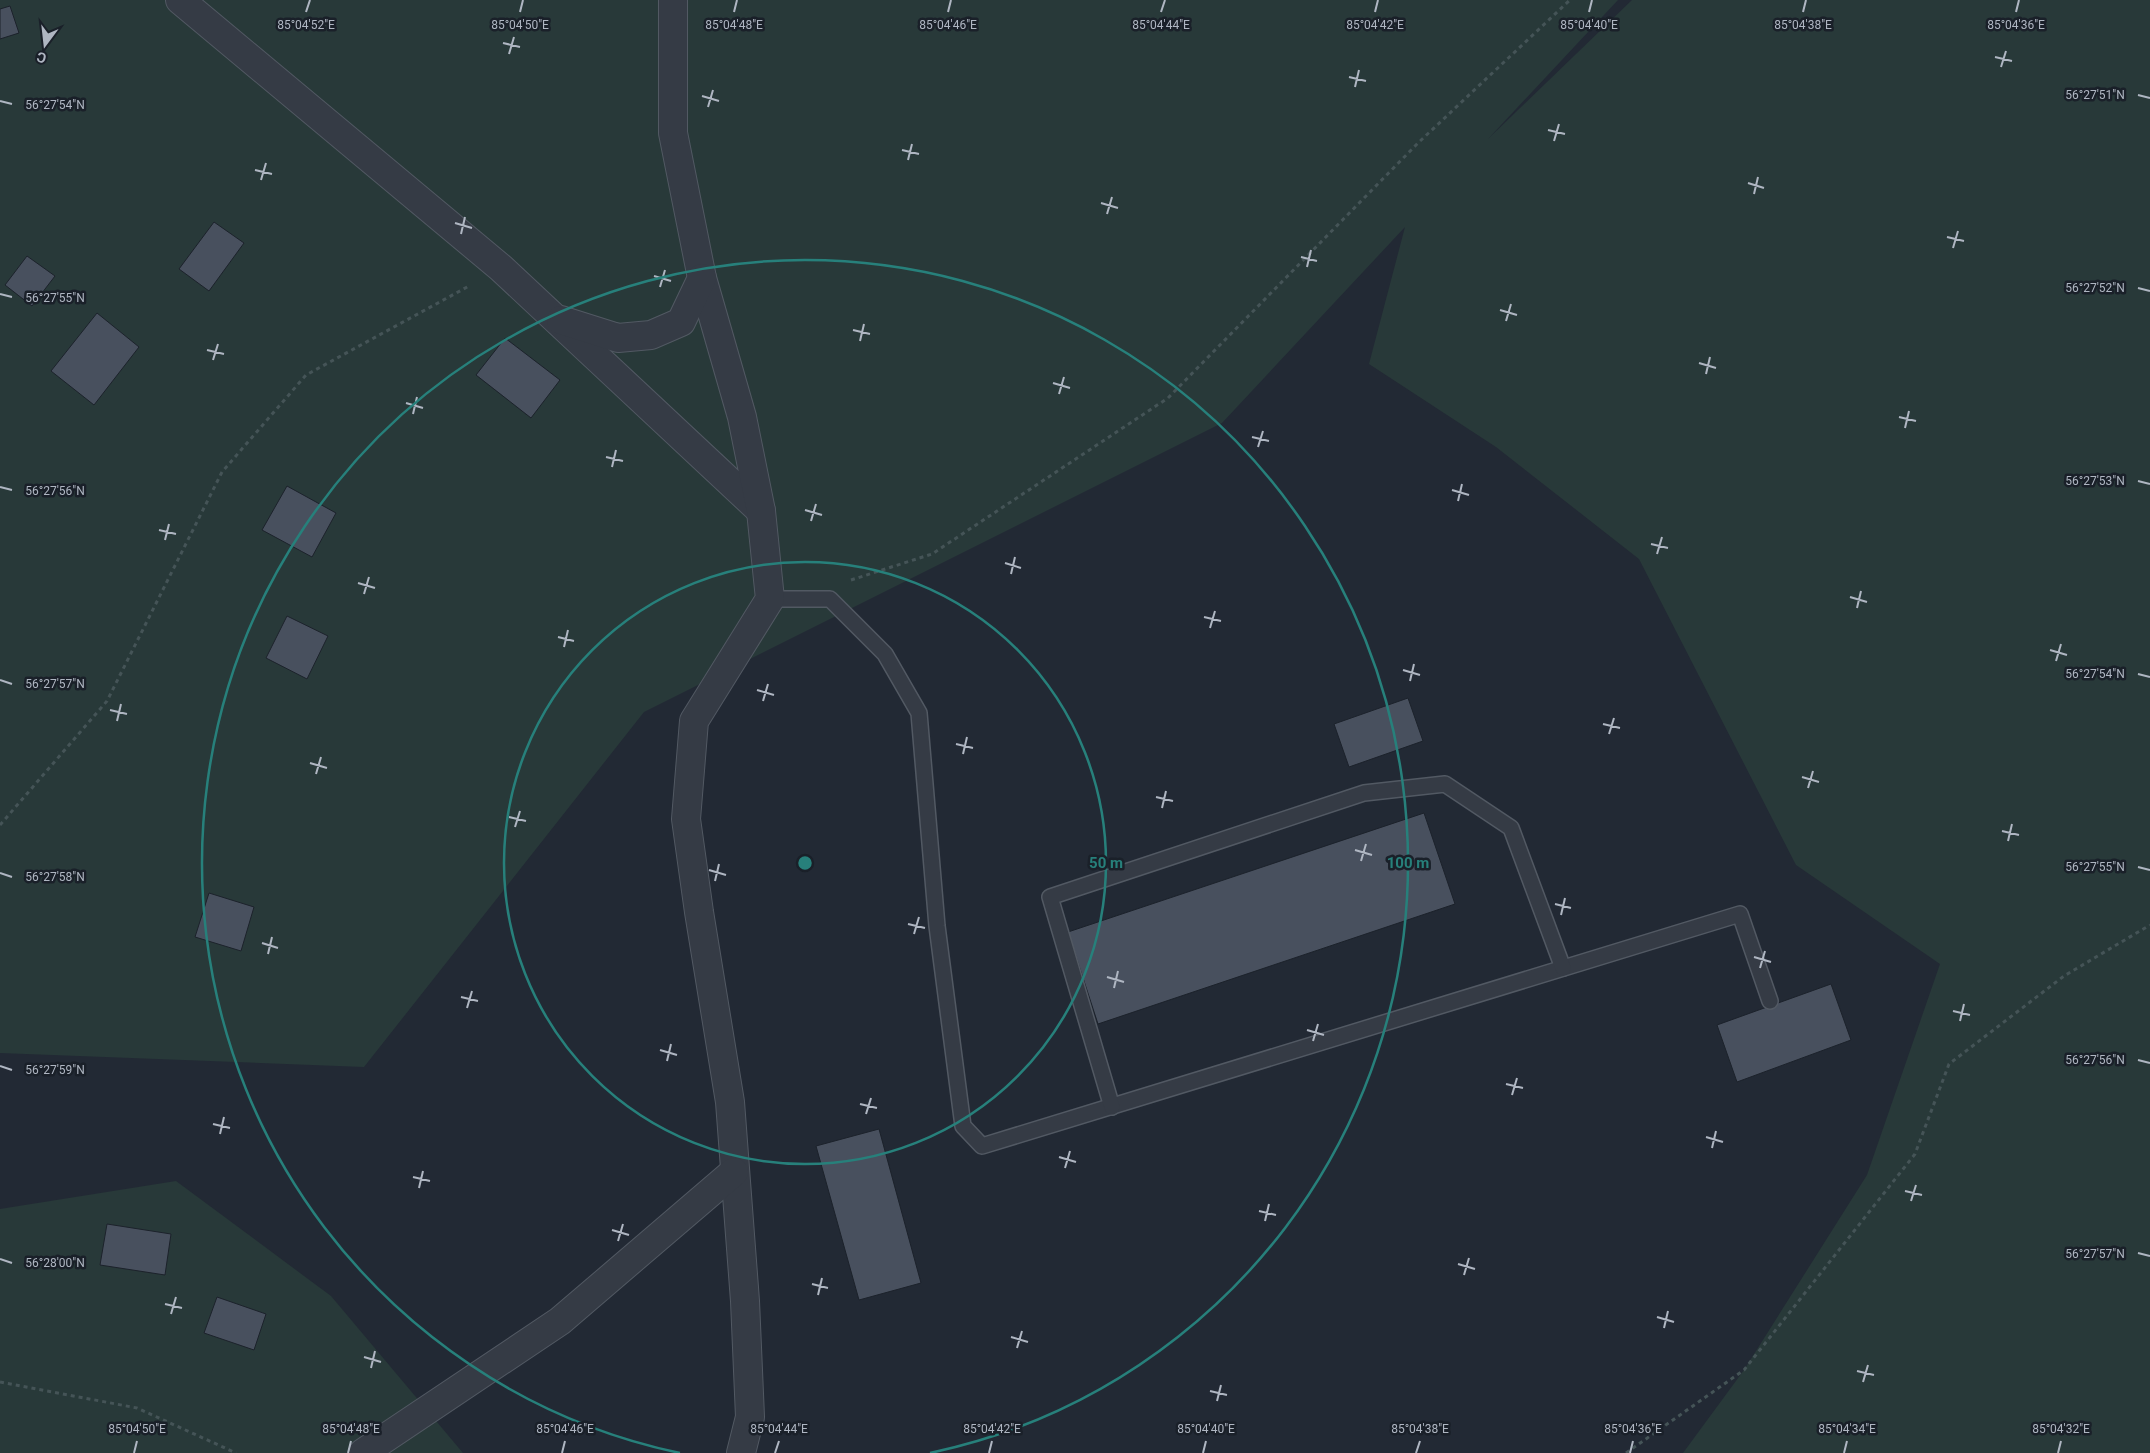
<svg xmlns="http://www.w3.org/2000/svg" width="2150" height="1453" font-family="Roboto,sans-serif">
<rect width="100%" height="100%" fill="#222934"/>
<g fill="#283939">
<polygon points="0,0 1618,0 1488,139 1632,0 2150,0 2150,1453 1683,1453 1744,1370 1867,1175 1940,964 1796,865 1639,559 1496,447 1369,364 1405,227 1222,423 644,712 364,1067 0,1053"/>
<polygon points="176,1181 331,1296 463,1453 0,1453 0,1209"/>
</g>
<g fill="#48505e" stroke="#1c222b">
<polygon points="10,6 19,33 0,39 0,9"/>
<polygon points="214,222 244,243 209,291 179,269"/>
<polygon points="27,256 55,276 32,306 5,285"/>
<polygon points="97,313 139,347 94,405 51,371"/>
<polygon points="505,338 560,380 531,418 476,375"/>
<polygon points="287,486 336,513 312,557 262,530"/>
<polygon points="287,616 328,636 307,679 266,658"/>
<polygon points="1408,698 1423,741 1349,767 1334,724"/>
<polygon points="1424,813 1455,904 1098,1024 1068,932"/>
<polygon points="209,893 254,907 241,951 195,937"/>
<polygon points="1831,984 1851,1040 1737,1082 1717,1025"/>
<polygon points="879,1129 921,1283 859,1300 816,1146"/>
<polygon points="107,1224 171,1234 165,1275 100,1265"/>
<polygon points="217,1297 266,1314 254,1350 204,1333"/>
</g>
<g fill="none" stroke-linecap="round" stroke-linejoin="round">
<g stroke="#525963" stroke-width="18">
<g id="lane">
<polyline points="770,599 830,599 885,654 919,713 937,926 963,1126 982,1146 1740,914 1770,1001"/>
<polyline points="1112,1107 1050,897 1364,793 1445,784 1511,828 1563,968"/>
</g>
</g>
<g stroke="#525963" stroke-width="30">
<g id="street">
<polyline points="180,0 501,268 761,511"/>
<polyline points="673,0 673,133 702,278 742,417 761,511 770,599 694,721 686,819 699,912 730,1102 745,1301 750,1417 741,1453"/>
<polyline points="561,320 618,338 651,335 681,322 702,278"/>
<polyline points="363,1453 560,1321 734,1172"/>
</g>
</g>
<g stroke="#455457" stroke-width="3" stroke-dasharray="4 4" stroke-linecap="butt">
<polyline points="851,580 932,554 1168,398 1418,143 1570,0"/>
<polyline points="0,825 107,701 222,472 306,375 469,286"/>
<polyline points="0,1382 137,1408 236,1453"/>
<polyline points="1626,1453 1744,1370 1915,1154 1949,1064 2064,976 2150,925"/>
</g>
<use href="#lane" stroke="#353b45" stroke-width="15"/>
<use href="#street" stroke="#353b45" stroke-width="28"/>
</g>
<path fill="none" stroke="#afb6c2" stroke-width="2" d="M306 12 310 0M520 12 523 0M734 12 737 0M948 12 951 0M1161 12 1165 0M1375 12 1378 0M1589 12 1592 0M1803 12 1806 0M2016 12 2019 0M503 43 520 47M509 54 514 37M1995 57 2012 61M2001 67 2006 51M1349 77 1366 81M1355 87 1359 70M2138 95 2150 98M702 96 719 101M0 101 12 104M708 107 713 90M1548 130 1565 134M1554 141 1559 124M902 150 919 154M908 160 912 144M255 170 272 174M261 180 266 163M1748 183 1764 188M1754 194 1758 177M1101 203 1118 208M1107 214 1112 197M455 223 472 228M461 234 465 217M1947 237 1964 241M1953 248 1958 231M1301 257 1317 261M1307 267 1311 250M654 276 671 281M660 287 665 270M2138 288 2150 291M0 294 12 297M1500 310 1517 315M1506 321 1511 304M853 330 870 334M860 341 864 324M207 350 224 354M213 360 218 344M1699 363 1716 368M1706 374 1710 357M1053 383 1070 388M1059 394 1064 377M406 403 423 408M413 414 417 397M1899 417 1916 421M1905 428 1909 411M1252 437 1269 441M1258 447 1263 431M606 457 623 461M612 467 616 450M2138 481 2150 484M0 487 12 490M1452 490 1469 495M1458 501 1462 484M805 510 822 515M811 521 816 504M159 530 176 534M165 540 169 524M1651 544 1668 548M1657 554 1662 537M1005 563 1021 568M1011 574 1015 557M358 583 375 588M364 594 369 577M1850 597 1867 602M1857 608 1861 591M1204 617 1221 621M1210 628 1215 611M558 637 574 641M564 647 568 630M2050 650 2067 655M2056 661 2061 644M1403 670 1420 675M2138 674 2150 677M0 680 12 684M1410 681 1414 664M757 690 774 695M763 701 768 684M110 710 127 714M117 721 121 704M1603 724 1620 728M1609 734 1614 718M956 744 973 748M963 754 967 737M310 763 327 768M316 774 321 757M1802 777 1819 782M1808 788 1813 771M1156 797 1173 801M1162 808 1166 791M509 817 526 821M515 827 520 811M2002 831 2019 835M2008 841 2012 824M1355 850 1372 855M1361 861 1366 844M2138 867 2150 870M709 870 726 875M0 873 12 877M715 881 719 864M1555 904 1571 908M1561 915 1565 898M908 924 925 928M914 934 919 917M262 943 278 948M268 954 272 937M1754 957 1771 962M1760 968 1765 951M1107 977 1124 982M1114 988 1118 971M461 997 478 1001M467 1008 472 991M1953 1011 1970 1015M1960 1021 1964 1004M1307 1030 1324 1035M1313 1041 1318 1024M660 1050 677 1055M2138 1060 2150 1063M667 1061 671 1044M0 1066 12 1070M1506 1084 1523 1088M1512 1095 1517 1078M860 1104 877 1108M866 1114 871 1098M213 1124 230 1128M220 1134 224 1117M1706 1137 1723 1142M1712 1148 1716 1131M1059 1157 1076 1162M1065 1168 1070 1151M413 1177 430 1181M419 1188 423 1171M1905 1191 1922 1195M1911 1201 1916 1185M1259 1211 1276 1215M1265 1221 1269 1204M612 1230 629 1235M618 1241 623 1224M2138 1253 2150 1256M0 1259 12 1263M1458 1264 1475 1269M1464 1275 1469 1258M812 1284 828 1288M818 1295 822 1278M165 1304 182 1308M171 1314 176 1297M1657 1317 1674 1322M1664 1328 1668 1311M1011 1337 1028 1342M1017 1348 1022 1331M364 1357 381 1362M371 1368 375 1351M1857 1371 1874 1375M1863 1382 1868 1365M1210 1391 1227 1395M1217 1401 1221 1385M134 1453 137 1441M348 1453 351 1441M562 1453 565 1441M775 1453 779 1441M989 1453 992 1441M1203 1453 1206 1441M1416 1453 1420 1441M1630 1453 1633 1441M1844 1453 1847 1441M2058 1453 2061 1441"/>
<g fill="none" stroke="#27807b" stroke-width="2.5">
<circle cx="805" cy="863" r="301"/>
<path d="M680 1453A603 603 0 1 1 930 1453"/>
</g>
<g font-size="12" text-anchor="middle" fill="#afb6c2" stroke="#1a2029" stroke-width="5" stroke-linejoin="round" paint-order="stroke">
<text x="306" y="29">85°04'52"E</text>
<text x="520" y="29">85°04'50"E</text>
<text x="734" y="29">85°04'48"E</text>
<text x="948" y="29">85°04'46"E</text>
<text x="1161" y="29">85°04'44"E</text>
<text x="1375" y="29">85°04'42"E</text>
<text x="1589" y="29">85°04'40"E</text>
<text x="1803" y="29">85°04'38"E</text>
<text x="2016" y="29">85°04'36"E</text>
<text x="2095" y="99">56°27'51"N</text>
<text x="55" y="109">56°27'54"N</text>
<text x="2095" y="292">56°27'52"N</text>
<text x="55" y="302">56°27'55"N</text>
<text x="2095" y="485">56°27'53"N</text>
<text x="55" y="495">56°27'56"N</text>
<text x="2095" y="678">56°27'54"N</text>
<text x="55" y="688">56°27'57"N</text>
<text x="2095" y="871">56°27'55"N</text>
<text x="55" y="881">56°27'58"N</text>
<text x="2095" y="1064">56°27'56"N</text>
<text x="55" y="1074">56°27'59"N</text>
<text x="2095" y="1258">56°27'57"N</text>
<text x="55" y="1267">56°28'00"N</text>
<text x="137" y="1433">85°04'50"E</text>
<text x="351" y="1433">85°04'48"E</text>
<text x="565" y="1433">85°04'46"E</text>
<text x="779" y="1433">85°04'44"E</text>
<text x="992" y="1433">85°04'42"E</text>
<text x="1206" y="1433">85°04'40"E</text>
<text x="1420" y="1433">85°04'38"E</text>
<text x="1633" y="1433">85°04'36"E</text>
<text x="1847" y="1433">85°04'34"E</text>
<text x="2061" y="1433">85°04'32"E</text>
</g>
<circle cx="805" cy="863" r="8" fill="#27807b" stroke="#1a2029" stroke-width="2.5"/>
<g font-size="15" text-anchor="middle" font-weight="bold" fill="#27807b" stroke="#1a2029" stroke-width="5" stroke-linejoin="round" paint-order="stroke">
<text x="1106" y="868">50 m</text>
<text x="1408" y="868">100 m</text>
</g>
<g transform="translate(45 45) rotate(195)" stroke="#1a2029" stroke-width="4" paint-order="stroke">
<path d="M0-4L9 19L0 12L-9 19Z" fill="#afb6c2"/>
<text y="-8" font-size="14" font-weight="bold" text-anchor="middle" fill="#afb6c2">С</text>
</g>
</svg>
